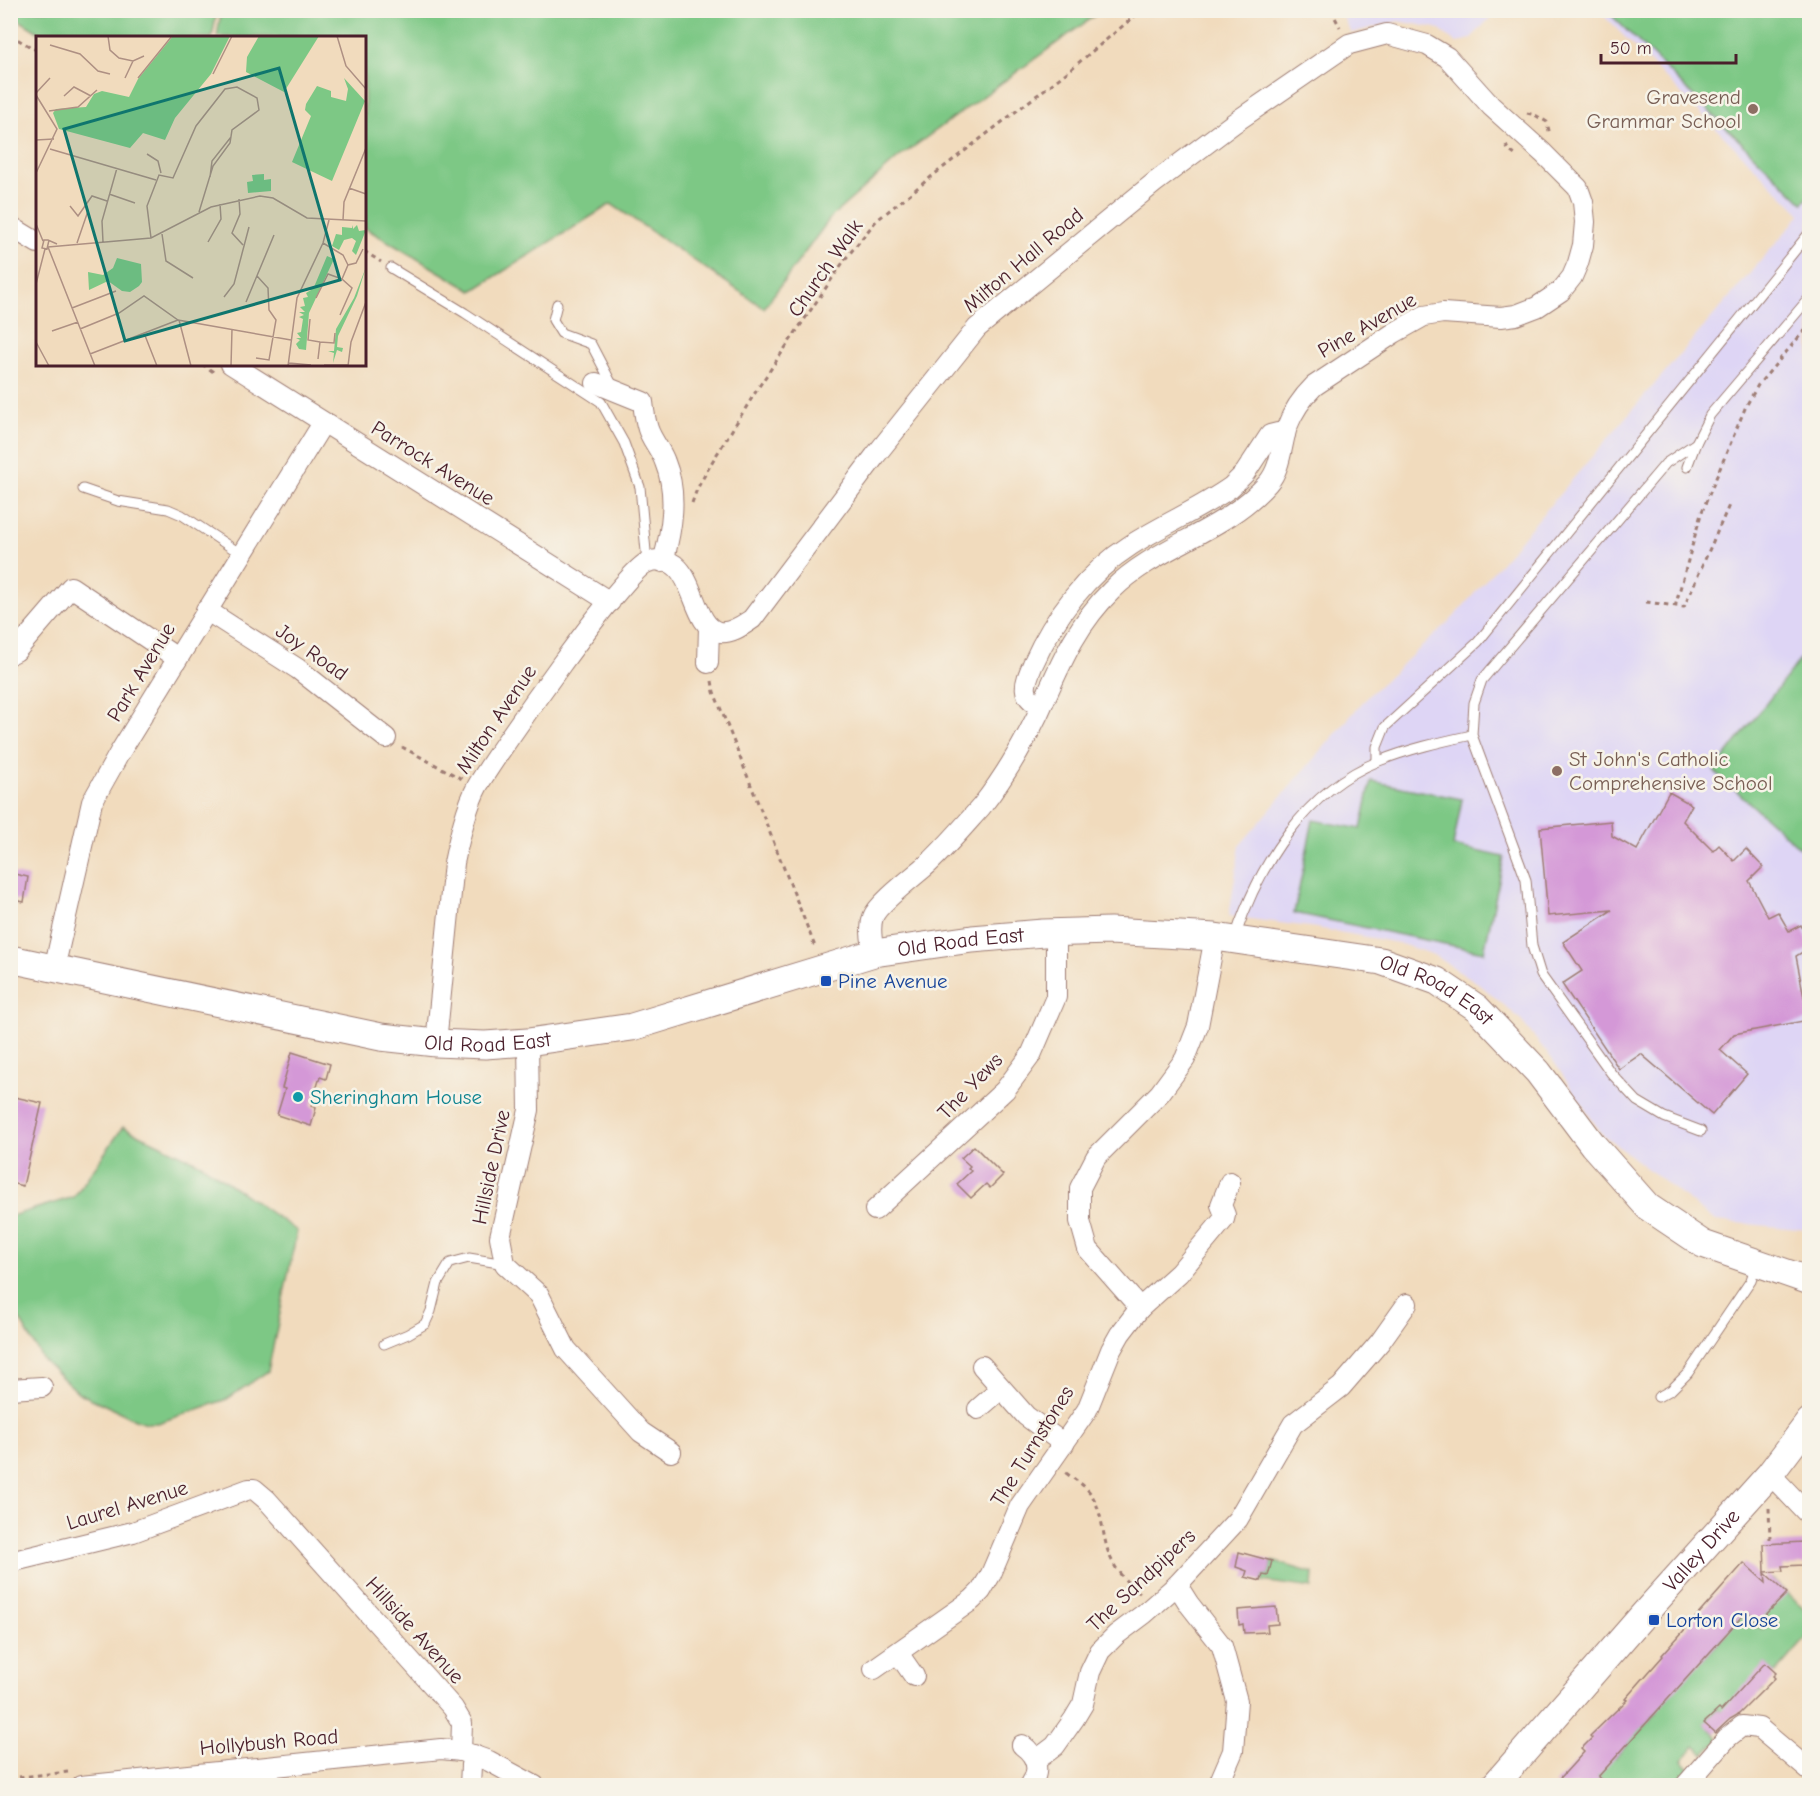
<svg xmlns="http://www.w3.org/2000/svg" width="1820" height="1796" font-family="'Comic Neue',sans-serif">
<rect width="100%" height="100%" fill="#f7f3e8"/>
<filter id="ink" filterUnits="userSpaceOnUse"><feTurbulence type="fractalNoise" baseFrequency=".0167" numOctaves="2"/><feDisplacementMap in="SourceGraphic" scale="12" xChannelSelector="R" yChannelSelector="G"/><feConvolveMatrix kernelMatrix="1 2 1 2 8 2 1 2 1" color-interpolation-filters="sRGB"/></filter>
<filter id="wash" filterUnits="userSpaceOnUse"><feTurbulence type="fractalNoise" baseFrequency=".008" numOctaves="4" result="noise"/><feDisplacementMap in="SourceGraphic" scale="24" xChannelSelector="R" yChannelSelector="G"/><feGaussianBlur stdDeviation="1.35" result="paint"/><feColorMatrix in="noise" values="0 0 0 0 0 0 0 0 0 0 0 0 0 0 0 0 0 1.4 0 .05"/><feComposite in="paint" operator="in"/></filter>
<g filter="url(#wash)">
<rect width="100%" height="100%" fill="#f1dbbd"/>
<g fill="#ded5f5">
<polygon points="1340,11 1497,11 1470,39 1457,43 1437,28 1398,21 1351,33"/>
<polygon points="1599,11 1809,11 1809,1230 1715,1221 1601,1133 1552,1059 1518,1017 1478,983 1434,955 1398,943 1317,928 1229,916 1240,845 1368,696 1454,617 1801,214"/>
</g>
<g fill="#7dc885" stroke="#647458" stroke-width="1.5">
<polygon points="10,11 11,10 217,11 212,38 46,37 11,15"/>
<polygon points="221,11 221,10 1101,11 898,158 831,217 764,308 611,204 472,291 365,228 364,38 217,37"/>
<polygon points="1607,11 1809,11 1809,197 1803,203"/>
<polygon points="1809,648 1809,856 1714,771"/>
<polygon points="1371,781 1462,799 1453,846 1504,857 1484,952 1294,913 1313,820 1361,829"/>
<polygon points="123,1127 201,1164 297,1231 268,1371 227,1399 158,1423 147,1423 135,1419 79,1393 43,1360 11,1304 11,1216 74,1197"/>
<polygon points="1272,1561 1313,1573 1312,1588 1261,1581 1263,1575 1268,1576"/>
<polygon points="1772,1579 1809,1614 1809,1635 1776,1673 1765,1664 1751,1680 1763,1691 1722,1711 1718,1709 1705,1723 1719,1739 1704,1754 1695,1746 1682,1760 1691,1770 1678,1785 1602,1785 1604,1782 1596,1775 1609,1753 1615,1758 1629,1743 1623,1737 1638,1721 1644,1726 1658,1711 1660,1704 1727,1634 1719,1626 1740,1609 1762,1629 1767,1624 1762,1619 1767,1585"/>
</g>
<g id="blocks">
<g fill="#d498d7">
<polygon points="1669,792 1692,805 1683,821 1713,851 1719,845 1734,861 1746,849 1763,867 1749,881 1768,917 1778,912 1789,931 1801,925 1809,942 1809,948 1796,956 1804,997 1809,996 1809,1020 1734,1034 1720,1050 1747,1074 1712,1115 1641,1054 1619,1069 1562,984 1582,971 1563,942 1612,910 1548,916 1540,828 1611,821 1612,836 1637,850"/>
<polygon points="10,873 28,877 24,902 10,899"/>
<polygon points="292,1052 330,1064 326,1079 320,1077 311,1106 316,1108 311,1126 277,1115 285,1089 282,1088"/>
<polygon points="10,1096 42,1103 23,1186 10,1183"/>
<polygon points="974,1146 1003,1175 990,1188 986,1184 971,1198 957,1184 971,1171 968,1168 970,1166 961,1158"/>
<polygon points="1803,1542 1804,1565 1782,1566 1783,1571 1765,1572 1764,1544"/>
<polygon points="1239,1552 1272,1561 1268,1576 1263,1575 1261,1581 1245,1577 1247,1571 1236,1567"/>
<polygon points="1744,1563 1766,1583 1765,1573 1787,1593 1757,1624 1745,1613 1598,1777 1608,1785 1554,1785 1584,1752 1581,1749 1592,1738 1590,1736 1627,1700 1625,1699 1663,1656 1662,1655"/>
<polygon points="1276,1607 1278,1624 1267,1625 1268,1632 1244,1633 1243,1624 1239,1625 1238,1610"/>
<polygon points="1765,1663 1776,1673 1773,1676 1775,1678 1739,1714 1730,1719 1715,1733 1704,1723 1719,1709 1721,1711"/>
</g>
</g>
</g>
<g filter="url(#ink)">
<use href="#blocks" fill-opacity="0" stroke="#9e7d74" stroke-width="1.5"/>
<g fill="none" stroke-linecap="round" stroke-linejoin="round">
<g stroke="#9e7d74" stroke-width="11">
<g id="lane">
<polyline points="391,268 465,313 601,402 624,443 640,487 647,562"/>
<polyline points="557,304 553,320 561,333 591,344 614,388"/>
<polyline points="1696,443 1666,463 1482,680 1474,703 1472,735 1526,880 1532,946 1541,975 1611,1073 1637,1101 1664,1117 1701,1131"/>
<polyline points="1687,467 1696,443 1710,415 1810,297"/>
<polyline points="83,489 118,501 168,509 182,515 241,554"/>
<polyline points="1377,761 1377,747 1385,727 1478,642 1810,232"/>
<path d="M1235 937C1259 865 1305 790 1379 761 1409 749 1440 742 1472 735"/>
<polyline points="384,1344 408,1334 425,1324 431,1311 438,1283 450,1263 469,1258 505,1264"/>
<polyline points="1658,1397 1671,1390 1688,1373 1751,1280 1756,1265"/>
</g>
</g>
<g stroke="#9e7d74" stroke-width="22">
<g id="street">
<polyline points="10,226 38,243"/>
<polyline points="231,364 610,602"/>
<path d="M596 383 643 402C644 411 645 420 648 429 652 441 661 450 665 462 678 494 672 529 663 562"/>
<polyline points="206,610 298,669 386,738"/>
<polyline points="10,654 16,651 71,587 177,658"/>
<polyline points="708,663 709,627"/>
<path d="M1041 706C1019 696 1025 683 1033 664 1054 617 1087 573 1131 545 1164 524 1200 509 1231 487L1245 473 1270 435 1278 433 1285 434"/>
<polyline points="54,969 92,802 120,752 323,423"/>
<polyline points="528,1042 529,1110 500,1237 505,1264 539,1295 566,1349 641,1432 671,1452"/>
<path d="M436 1043 454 863C459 839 466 807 478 785 497 753 624 570 648 562 697 547 688 626 719 632 731 634 743 625 752 619L875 456 977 328 1154 183 1234 123 1349 44 1387 34 1427 45 1447 57 1491 106 1543 153 1578 188 1583 202 1585 222 1583 245 1578 263 1572 277 1561 291 1537 307 1516 315 1501 317 1443 313 1424 316 1394 333 1314 386C1302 398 1293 411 1287 427 1281 446 1281 468 1268 483 1225 532 1157 545 1112 590 1074 627 1059 668 1038 714 1022 747 1004 778 981 807 964 826 947 846 928 864 916 875 878 903 873 917 869 928 872 942 874 953"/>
<polyline points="875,1210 1005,1090 1031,1055 1056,997 1056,933"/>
<polyline points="1140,1308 1088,1249 1080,1221 1080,1188 1096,1157 1160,1093 1185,1059 1198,1026 1215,937"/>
<polyline points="982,1366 1026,1416 1064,1444"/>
<polyline points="10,1389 42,1387"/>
<polyline points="978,1409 1001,1389"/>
<polyline points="1770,1474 1810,1516"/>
<polyline points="10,1562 133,1532 249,1489 254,1489 267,1500 453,1708 462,1723 461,1751 489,1761 535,1786"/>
<polyline points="1177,1585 1189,1604 1222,1646 1237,1701 1233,1751 1218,1786"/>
<polyline points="898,1653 914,1676"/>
<polyline points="874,1669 972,1600 981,1591 991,1574 1020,1506 1087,1410 1111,1350 1120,1334 1140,1308 1179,1273 1224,1219 1225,1215 1221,1205 1230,1182"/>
<path d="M1022 1745C1036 1755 1041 1770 1031 1784"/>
<polyline points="1035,1761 1055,1746 1074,1719 1083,1704 1090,1672 1100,1651 1116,1635 1144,1614 1177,1585 1238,1519 1293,1424 1341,1387 1380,1342 1407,1304"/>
<polyline points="81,1786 441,1749 461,1751"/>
<polyline points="470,1786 471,1765 474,1755"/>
<polyline points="1685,1786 1727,1738 1742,1726 1759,1728 1810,1771"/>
</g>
</g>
<g stroke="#9e7d74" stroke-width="29">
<g id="secondary">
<path id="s1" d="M10 959 381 1037 436 1043 485 1045 528 1042 632 1027 874 953 972 939 1043 933 1110 931 1215 937 1381 961 1437 981 1477 1008 1538 1072 1593 1145 1648 1207 1703 1244 1810 1281"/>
<path id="s2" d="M1494 1786 1644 1614 1770 1474 1810 1421"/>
</g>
</g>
<g stroke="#9e7d74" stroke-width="3" stroke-dasharray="4.5 4.5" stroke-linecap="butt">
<polyline points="1331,10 1340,27"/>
<polyline points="10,35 38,51"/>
<polyline points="1527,113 1535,115 1547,122 1550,135"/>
<polyline points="1506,145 1508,150 1518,157"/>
<polyline points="364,251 381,262"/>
<polyline points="202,364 215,373"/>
<polyline points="692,503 697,489 712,462 760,385 846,258 876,221 936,173 1071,69 1142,10"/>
<polyline points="1646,602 1684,607 1730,503"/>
<polyline points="1675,607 1701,514 1746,406 1758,385 1810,324"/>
<polyline points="712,681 714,692 816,949"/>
<polyline points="402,747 462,779"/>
<path d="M1066 1473C1075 1480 1085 1485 1091 1494 1101 1509 1102 1528 1106 1544 1110 1563 1124 1582 1140 1593"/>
<polyline points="1769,1508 1770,1539"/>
<polyline points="10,1778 68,1772"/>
</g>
<use href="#lane" stroke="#fff" stroke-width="9"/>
<use href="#street" stroke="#fff" stroke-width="20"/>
<use href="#secondary" stroke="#fff" stroke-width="27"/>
</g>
</g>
<g fill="#8d6e63" stroke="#f7f3e8" stroke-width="2">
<circle cx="1753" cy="109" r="6"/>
<circle cx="1557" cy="771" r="6"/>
</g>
<g fill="#1a4fb4" stroke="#f7f3e8" stroke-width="2">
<rect x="820" y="975" width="12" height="12" rx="3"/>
<rect x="1648" y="1614" width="12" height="12" rx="3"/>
</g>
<circle fill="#0f9aa8" stroke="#f7f3e8" stroke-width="2" cx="298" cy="1097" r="6"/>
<g text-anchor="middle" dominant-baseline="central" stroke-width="5" stroke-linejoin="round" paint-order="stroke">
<g font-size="21" fill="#785e54" stroke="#f7f3e8" text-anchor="end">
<text x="1741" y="97">Gravesend<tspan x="1741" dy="24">Grammar School</tspan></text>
<text x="1569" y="759" text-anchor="start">St John's Catholic<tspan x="1569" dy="24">Comprehensive School</tspan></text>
</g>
<g font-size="21" fill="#4a1f2b" stroke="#f7f3e8">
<text transform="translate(1023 260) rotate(-40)">Milton Hall Road</text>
<text transform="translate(825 268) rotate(-55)">Church Walk</text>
<text transform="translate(1367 325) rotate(-30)">Pine Avenue</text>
<text transform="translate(433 463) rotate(32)">Parrock Avenue</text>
<text transform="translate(312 652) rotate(35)">Joy Road</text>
<text transform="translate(141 672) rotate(-59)">Park Avenue</text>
<text transform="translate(496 719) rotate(-56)">Milton Avenue</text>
<text stroke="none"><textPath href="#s1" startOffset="972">Old Road East</textPath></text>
<text stroke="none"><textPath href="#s1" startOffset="1458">Old Road East</textPath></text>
<text stroke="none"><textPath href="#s1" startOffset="486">Old Road East</textPath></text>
<text transform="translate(970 1086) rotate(-46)">The Yews</text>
<text transform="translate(491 1167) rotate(-78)">Hillside Drive</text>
<text transform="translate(1032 1446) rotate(-58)">The Turnstones</text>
<text transform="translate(127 1505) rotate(-17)">Laurel Avenue</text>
<text stroke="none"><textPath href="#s2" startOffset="314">Valley Drive</textPath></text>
<text transform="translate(1141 1580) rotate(-43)">The Sandpipers</text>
<text transform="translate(415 1630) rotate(48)">Hillside Avenue</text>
<text transform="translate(269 1742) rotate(-5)">Hollybush Road</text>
</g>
<g font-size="21" fill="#164399" stroke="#f7f3e8" text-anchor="start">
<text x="838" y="981">Pine Avenue</text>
<text x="1666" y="1620">Lorton Close</text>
</g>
<g font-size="21" fill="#0d838f" stroke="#f7f3e8" text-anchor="start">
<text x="310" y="1097">Sheringham House</text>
</g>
</g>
<g transform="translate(36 36)">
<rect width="330" height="330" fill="#f1dbbd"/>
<path d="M137 0H194L175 38 139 82 129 104 107 97 94 112 23 93 17 77 20 73 50 71 58 58 66 55 93 61 102 43ZM223 0H283L248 56 210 36 211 21ZM308 42 329 65 296 145 256 126 275 80 269 74 270 68 281 50 295 55V61L310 65 312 53ZM228 138V144L235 143V155L212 157 211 146 217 145 216 139ZM317 189V193L321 189 323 195 330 194 320 219 316 215 320 205 316 202 308 204 303 214 296 210 300 198 306 199V191L316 192ZM291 220 298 223 273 277 270 314 263 313 260 308 264 304 260 302H265L261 297 265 296 267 283 263 281 268 279 263 276H269L264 271 269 270 267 262 272 261 270 257 275 254 272 252 278 251ZM81 222 105 228 106 246 103 250 94 256 86 255 72 245 53 254 52 236 67 239 77 232ZM330 231 321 260 302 300 301 311 307 312 306 316 301 314 297 327 298 317 292 315H298L300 293 318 262Z" fill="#7dc885"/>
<path fill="none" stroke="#ae9083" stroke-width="1.5" d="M72 0 74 14 83 22 97 25 108 20M301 0 310 30 330 53M14 9 44 18 62 35 74 38M177 38 196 0M89 42 97 25M102 42 136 0M0 57 14 42M0 59 21 93 0 137M28 60 38 51 55 60M13 75 42 71 61 54M0 104 18 103M14 113 120 144M111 118 122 125 125 137M174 141 176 125 195 101M313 152 330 158M73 158 99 167M203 163 204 178 196 197 207 209M34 170 42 180 56 160 71 165M307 184 308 166 330 112M0 188 7 205M126 198 130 225 157 242M115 202 111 170 123 139 137 142 160 90 189 53 201 51 221 62 223 74 196 94 194 107 177 130 163 176M13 204 11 213 6 212 8 204H12L21 208M67 206 66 185 81 132M172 206 185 183 184 168M41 207 52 175M287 207 307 219 312 229M12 211 59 330M12 211 115 202 175 171 224 160 237 162 271 182 330 185M0 248 9 213M188 261 198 248 213 191M280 262 292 238 306 243M210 266 238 199M36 272 80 255M304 279 316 252 306 243 312 229 320 227 327 213M274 283 272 304 284 306M143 284 155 330M44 293 83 277 108 260 142 284 255 304M16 295 42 286M108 297 121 330M0 306 13 330M54 318 142 284M220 322 233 324 240 284 233 274 232 252 221 240M282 323 284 306 298 307 299 297M253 327 275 329M288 329H312M195 330 196 293M252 330 261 262 287 207 293 184M312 330 315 306 330 266"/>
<path fill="#0f766e" fill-opacity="0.15" stroke="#0f766e" stroke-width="3" d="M243 32 304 244 89 305 28 93Z"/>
<rect width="330" height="330" fill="none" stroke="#4a1f2b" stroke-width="3"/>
</g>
<rect width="1820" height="1796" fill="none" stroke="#f7f3e8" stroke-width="36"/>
<path d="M1601 54v9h135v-9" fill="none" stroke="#4a1f2b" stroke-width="3"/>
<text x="1610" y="54" font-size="18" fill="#4a1f2b" stroke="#f7f3e8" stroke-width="4.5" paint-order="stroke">50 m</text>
</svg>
